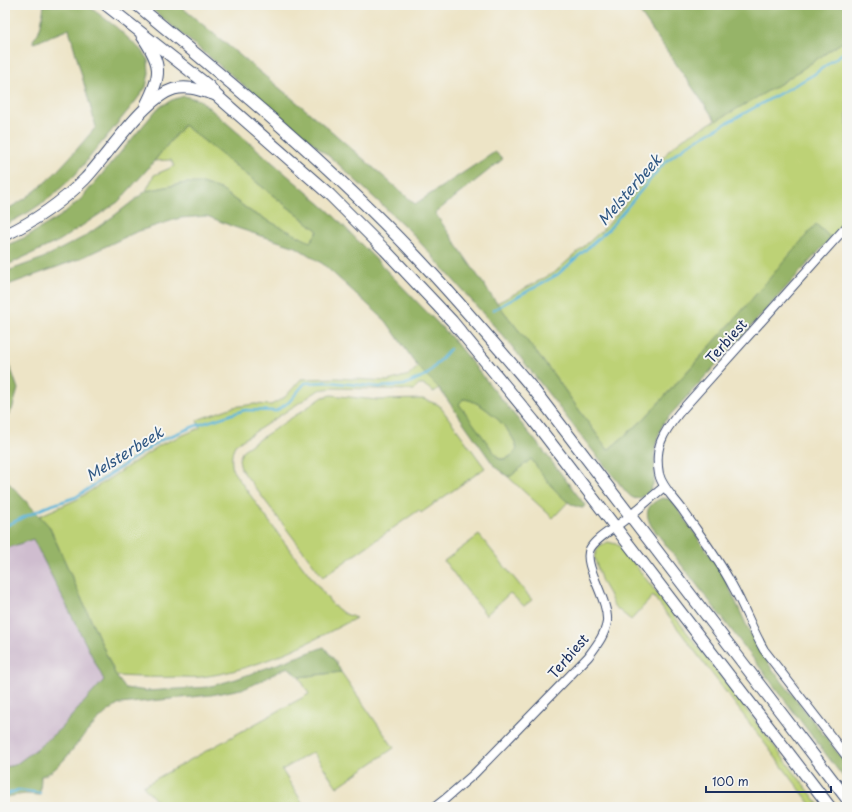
<svg xmlns="http://www.w3.org/2000/svg" width="852" height="812" font-family="'Playpen Sans',sans-serif">
<rect width="100%" height="100%" fill="#f6f6f2"/>
<filter id="ink" filterUnits="userSpaceOnUse"><feTurbulence type="fractalNoise" baseFrequency=".025" numOctaves="2"/><feDisplacementMap in="SourceGraphic" scale="8" xChannelSelector="R" yChannelSelector="G"/><feConvolveMatrix kernelMatrix="1 2 1 2 8 2 1 2 1" color-interpolation-filters="sRGB"/></filter>
<filter id="wash" filterUnits="userSpaceOnUse"><feTurbulence type="fractalNoise" baseFrequency=".012" numOctaves="4" result="noise"/><feDisplacementMap in="SourceGraphic" scale="16" xChannelSelector="R" yChannelSelector="G"/><feGaussianBlur stdDeviation="0.9" result="paint"/><feColorMatrix in="noise" values="0 0 0 0 0 0 0 0 0 0 0 0 0 0 0 0 0 1.4 0 .05"/><feComposite in="paint" operator="in"/></filter>
<g filter="url(#wash)">
<rect width="100%" height="100%" fill="#ede4c6"/>
<polygon fill="#cfbdcf" points="33,539 104,680 61,728 38,748 15,765 5,767 5,549"/>
<g fill="#bdd276" stroke="#6c806a">
<polygon points="847,39 847,220 831,238 816,225 734,320 644,419 608,450 551,371 497,303 554,273 608,225 671,148 684,138 780,84"/>
<polygon points="184,125 318,231 310,243 253,213 220,189 186,183 146,191 154,175 168,169 174,166 171,160 154,161"/>
<path d="M418 367 439 388 434 392 424 385H419L414 390 333 388 319 390 235 445C231 454 231 461 233 471L284 542 332 604 343 613 356 618C307 644 257 670 201 677 194 678 187 677 180 677 159 678 138 677 116 676L49 526 39 516 78 499 162 444 200 428 197 420 233 407 255 404 271 405 285 397 301 379 337 378 388 381 409 375Z"/>
<polygon points="331,395 377,400 423,399 439,405 485,468 421,513 419,510 323,577 241,469 239,459 243,450 323,397"/>
<path d="M463 399C481 399 514 431 517 449 512 456 508 459 499 459L458 404Z"/>
<polygon points="531,458 552,487 568,502 553,518 507,476 511,476"/>
<polygon points="479,535 532,600 524,606 510,593 486,615 444,561"/>
<polygon points="608,542 616,544 623,549 821,807 813,807 653,596 631,620 614,606 609,594 602,582 594,557 599,546"/>
<polygon points="341,672 394,748 337,787 313,752 282,770 305,807 162,807 143,786 309,694 299,677"/>
</g>
<g fill="#96b467" stroke="#587262" fill-rule="evenodd">
<path d="M44 5H87L116 27 140 49 148 60 149 73 146 87 135 102 75 175 51 197 29 212 5 225V210C43 192 69 158 96 127L69 29 34 43 33 40C42 31 42 17 44 5Z"/>
<path d="M147 5H179L329 129 415 204 495 152 503 159 435 213 493 298 551 371 608 450 644 419 734 320 816 224 831 238 664 422C660 431 656 440 655 449 652 466 661 485 643 496 636 501 632 498 627 493L585 441 510 344 410 231 337 163Z"/>
<polygon points="643,5 847,5 847,39 780,84 716,121 639,11"/>
<path d="M184 96 200 100 331 213 451 337 542 449 585 505 583 508C563 507 542 473 531 459L511 476H507L495 467 439 388 418 367 386 321 323 264 296 247 234 227 207 216 180 218 136 232 79 259 5 286V272L41 259 84 237 115 215 146 191 186 183H202L220 189 253 213 310 242 318 231 184 125 145 172 118 202 59 241 5 266V246L26 237 59 217 81 199 158 108 172 100ZM463 399C481 399 514 431 517 449 512 456 508 460 499 459L459 404Z"/>
<polygon points="5,352 18,389 12,410 5,418"/>
<path d="M5 479 49 526 116 676 125 688 147 691 208 687 236 679 324 647 336 662 341 672 299 677 288 667 246 688 211 695 120 704C106 711 96 722 86 733 75 745 58 773 41 776L40 795 25 794 5 797V767L15 765 38 748 61 728 104 680 33 539 5 549Z"/>
<path d="M662 498 669 499 673 502 723 574 750 633 770 666 847 765V782C782 697 718 611 652 527 644 513 646 505 662 498Z"/>
</g>
<g fill="none" stroke-linecap="round" stroke-linejoin="round">
<g stroke="#5db5da" stroke-width="2.5">
<polyline points="493,310 557,275 608,230 665,162 689,144 813,75 847,50"/>
<polyline points="5,526 46,507 76,497 161,440 195,426 245,410 276,411 289,402 305,383 329,382 380,387 404,385 428,374 450,349"/>
<polyline points="5,795 18,790 40,793"/>
</g>
</g>
</g>
<g filter="url(#ink)">
<g fill="none" stroke-linecap="round" stroke-linejoin="round">
<g stroke="#3a4a6e" stroke-width="10">
<g id="minor">
<path d="M847 226 679 413C663 433 654 447 659 474 662 487 674 498 682 509 699 534 718 558 732 585 744 606 752 629 764 650L847 757"/>
<path d="M435 807 444 800 474 774 588 657C596 646 605 635 607 622 609 599 582 565 590 549 595 539 613 529 622 522 637 511 650 498 664 487"/>
</g>
</g>
<g stroke="#3a4a6e" stroke-width="13">
<g id="secondary">
<polyline points="106,5 209,86 216,95 330,195 385,250 452,321 534,421 830,807"/>
<path d="M137 5C233 84 329 164 414 254 456 298 495 344 534 390L847 799"/>
<path d="M142 36C162 65 162 74 146 105"/>
<path d="M5 235C35 221 61 203 85 179 108 155 144 98 174 89 189 85 202 91 216 95"/>
</g>
</g>
<use href="#minor" stroke="#fff" stroke-width="8"/>
<use href="#secondary" stroke="#fff" stroke-width="11"/>
</g>
</g>
<g text-anchor="middle" dominant-baseline="central" stroke-width="4" stroke-linejoin="round" paint-order="stroke">
<g font-size="14" fill="#1b2f5e" stroke="#f6f6f2">
<text transform="translate(726 341) rotate(-48)">Terbiest</text>
<text transform="translate(568 656) rotate(-49)">Terbiest</text>
</g>
<g font-size="15" font-style="italic" fill="#2f5783" stroke="#f6f6f2">
<text transform="translate(629 189) rotate(-49)">Melsterbeek</text>
<text transform="translate(124 453) rotate(-32)">Melsterbeek</text>
</g>
</g>
<rect width="852" height="812" fill="none" stroke="#f6f6f2" stroke-width="20"/>
<path d="M706 786v6h125v-6" fill="none" stroke="#1b2f5e" stroke-width="2"/>
<text x="712" y="786" font-size="12" fill="#1b2f5e" stroke="#f6f6f2" stroke-width="3" paint-order="stroke">100 m</text>
</svg>
